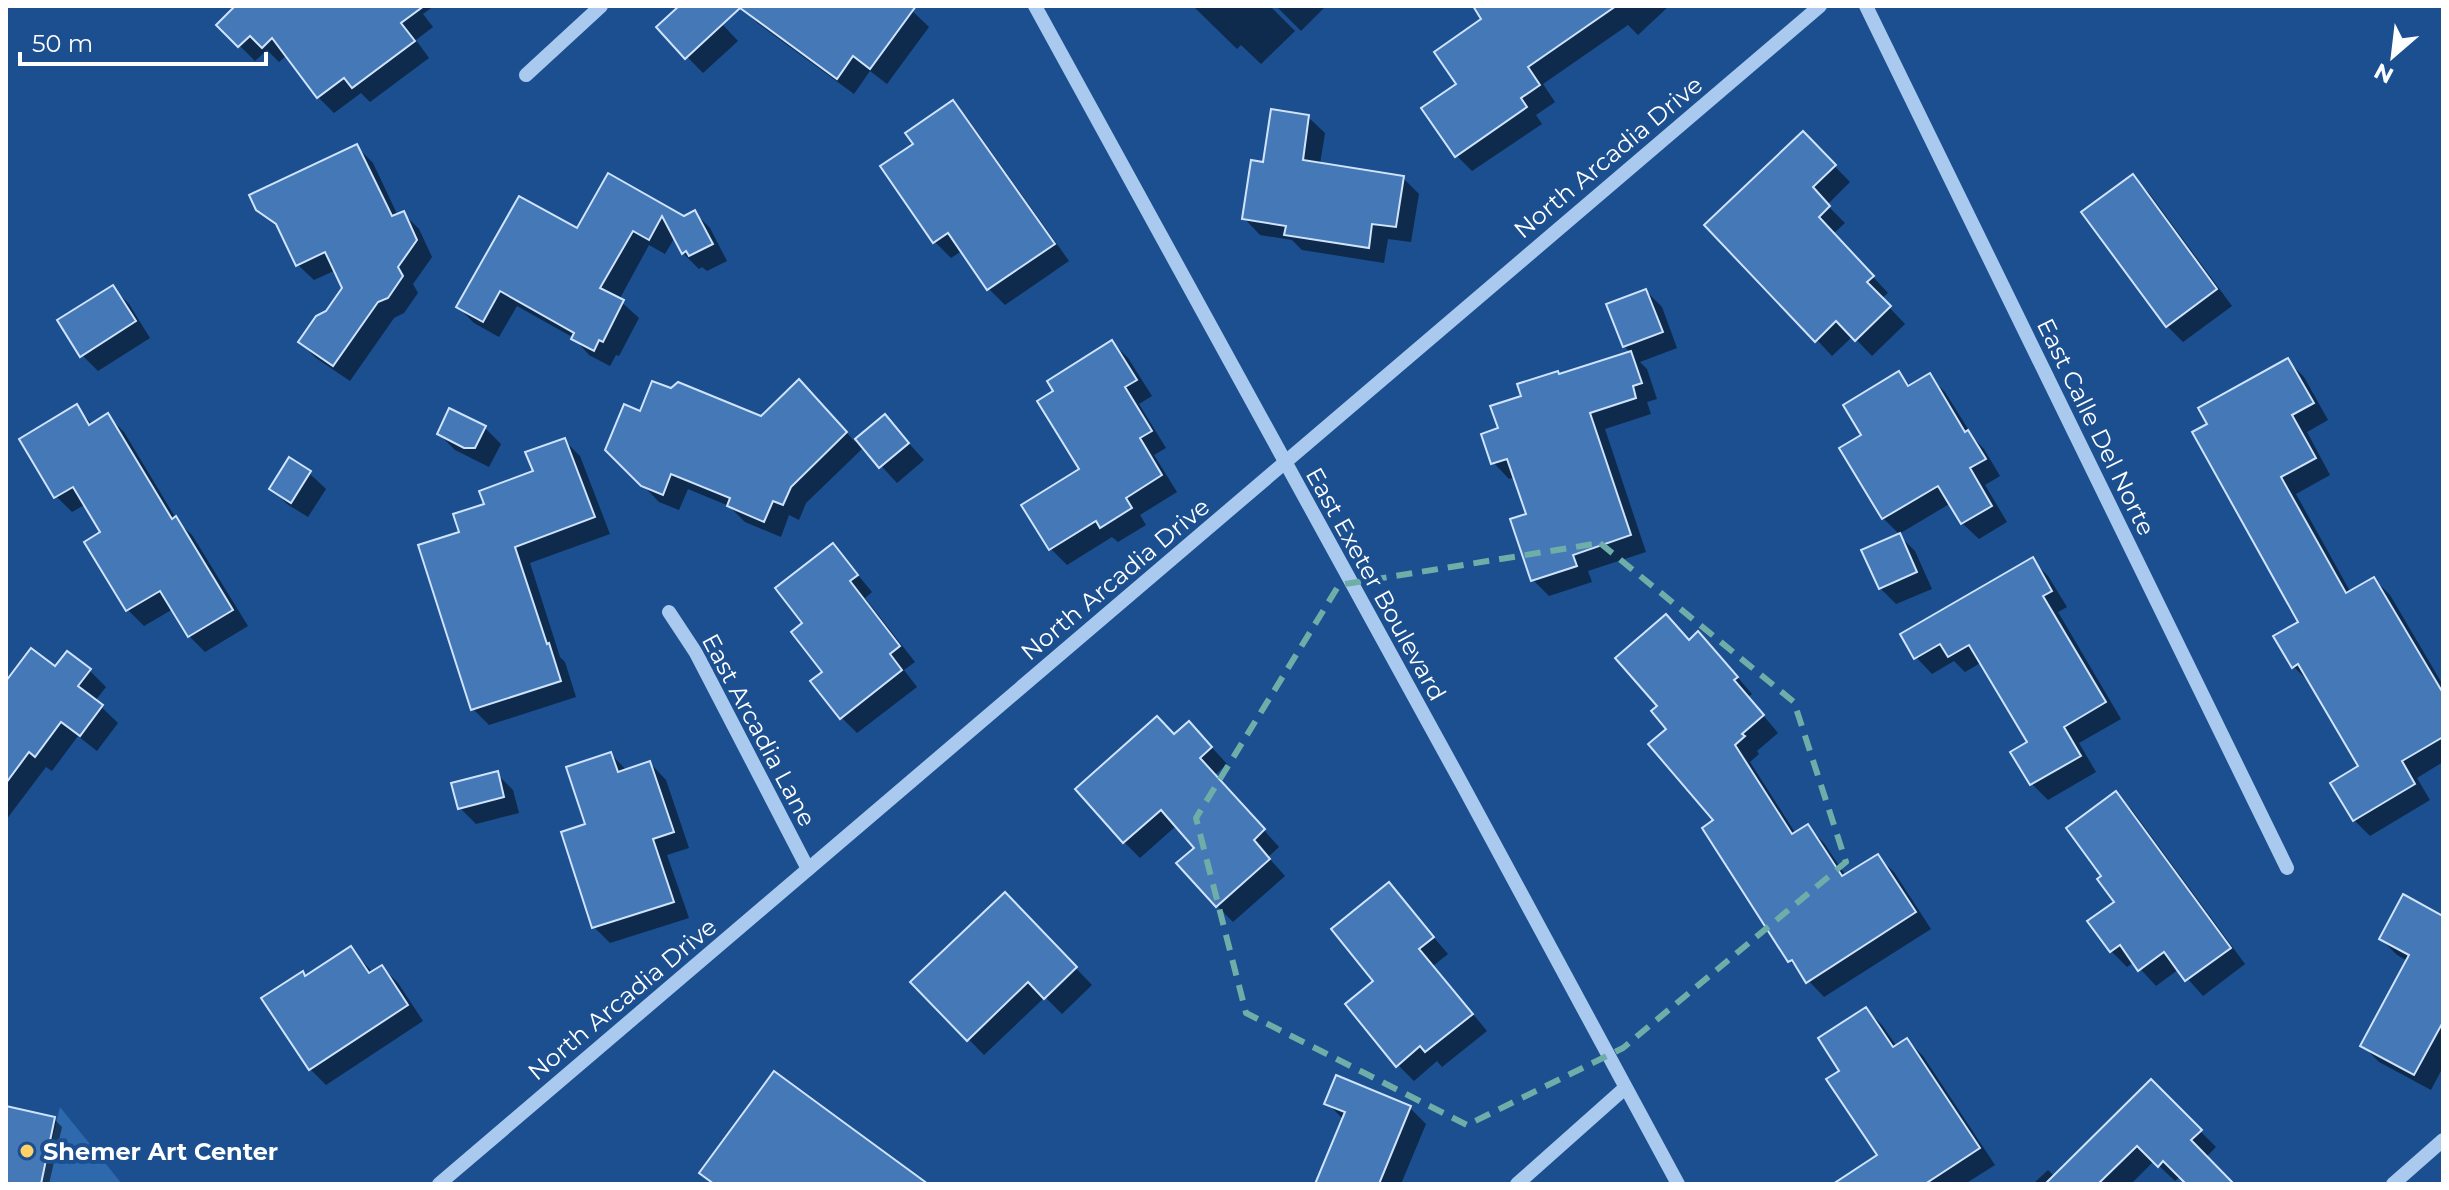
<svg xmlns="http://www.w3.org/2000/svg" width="2449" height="1190" font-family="Montserrat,sans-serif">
<rect width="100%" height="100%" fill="#1b4f8f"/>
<polygon fill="#2e69ad" points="60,1107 122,1184 42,1184"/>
<g fill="#0007">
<polygon points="238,6 434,6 423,14 433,27 416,40 429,58 370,102 361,93 334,113 318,97 287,55 279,62 267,50 255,61 219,25"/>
<polygon points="682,6 705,6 738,41 703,73 659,28"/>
<polygon points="740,6 907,6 929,27 887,84 870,71 854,94 756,22"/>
<polygon points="1193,6 1270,6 1295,31 1261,64 1241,45 1237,49"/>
<polygon points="1276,6 1326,6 1301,31"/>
<polygon points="1475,6 1669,6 1638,35 1628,25 1543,84 1555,102 1536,115 1542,124 1472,171 1456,155 1458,84 1484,20"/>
<polygon points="952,103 968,119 1069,261 1005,305 989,289 963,250 951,258 935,242 916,145"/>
<polygon points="1308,117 1325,133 1320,164 1403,178 1419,194 1411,242 1388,239 1384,263 1302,250 1292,240 1260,235 1244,218 1265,164"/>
<polygon points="1803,134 1850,182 1827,205 1845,223 1833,234 1888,293 1881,299 1905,324 1872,356 1853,336 1832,356 1817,340"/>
<polygon points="357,147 373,163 398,216 403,213 419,229 432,257 413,284 418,293 404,313 394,318 350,381 316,358 300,342 327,313 344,288 336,270 314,280 297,264 282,231 258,209"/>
<polygon points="608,176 683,218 694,212 710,228 727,261 707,271 702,267 699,269 683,253 675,237 665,254 649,245 619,300 639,318 619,356 616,355 610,366 589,355 574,338 517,306 499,337 474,323 458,307 577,231"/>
<polygon points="2133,177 2149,193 2232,306 2183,342 2167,326"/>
<polygon points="113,288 129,304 150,338 98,371 82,355"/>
<polygon points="1646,291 1662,307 1677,348 1640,362 1647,369 1657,399 1647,402 1651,414 1605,429 1646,552 1588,571 1592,582 1549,596 1533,580 1528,515 1515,477 1509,479 1493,462 1500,429 1524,397 1561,376 1631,353 1624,346"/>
<polygon points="1112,342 1128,358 1152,396 1139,404 1166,448 1154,455 1177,492 1140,515 1146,525 1118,542 1112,537 1067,565 1051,549 1082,470 1056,392"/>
<polygon points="2288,361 2304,377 2328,420 2307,432 2330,475 2296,494 2351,593 2374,579 2390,595 2443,685 2443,762 2417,778 2430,800 2370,836 2354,820 2361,767 2310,683 2294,667 2300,623 2209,425"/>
<polygon points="1899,374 1911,386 1929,376 1945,392 1973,437 1984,449 2000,476 1985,485 2007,522 1979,539 1962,523 1951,503 1899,534 1883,518 1863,436"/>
<polygon points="815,397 855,442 884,416 924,460 897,483 864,447 806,503 799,520 789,515 781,537 745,522 729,506 688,489 679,510 659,502 608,449 641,413 761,419"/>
<polygon points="76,407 93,425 108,416 124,432 178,522 192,535 248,626 205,652 189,636 173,609 144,626 128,610 87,542 103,532 86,504 72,512 56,496"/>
<polygon points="485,428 501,444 489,467 455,450 439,434"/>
<polygon points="564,440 580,456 610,534 530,563 560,657 565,662 576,697 489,725 473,709 462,533 486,505 535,472"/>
<polygon points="309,473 326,489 308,517 287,504 271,488"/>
<polygon points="1899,535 1915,551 1932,589 1896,604 1880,588"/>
<polygon points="833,545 872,592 865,598 915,662 904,670 917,687 857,733 841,717 805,623"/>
<polygon points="2032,560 2048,576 2067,607 2058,612 2121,719 2079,743 2096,772 2048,800 2032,784 2013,753 2030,743 1982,662 1965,672 1954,661 1932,674 1916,657"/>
<polygon points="1690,641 1714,650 1752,694 1748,697 1778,733 1757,751 1759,754 1750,762 1796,834 1808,827 1824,843 1846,876 1877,856 1894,872 1931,929 1824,997 1790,961 1669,729 1660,706"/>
<polygon points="90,671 106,687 95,701 118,723 97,751 78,736 52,771 46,767 6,820 6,685"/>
<polygon points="1175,736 1205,740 1227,764 1215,775 1279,847 1268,857 1285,876 1233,922 1217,906 1197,848 1177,825 1140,858 1124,842"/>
<polygon points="611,754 627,771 650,763 666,780 689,848 667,855 689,918 610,943 594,927 588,826"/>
<polygon points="497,774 513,790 519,813 476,824 460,808"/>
<polygon points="2116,794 2132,810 2245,964 2203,996 2179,969 2156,986 2134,962 2127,967 2111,951 2116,902 2104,876"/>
<polygon points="1388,884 1448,954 1433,966 1487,1031 1442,1067 1437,1061 1414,1081 1398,1065 1376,981"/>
<polygon points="1021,911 1092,985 1062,1014 1045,997 984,1055 913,982"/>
<polygon points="2443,918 2443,1067 2431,1090 2379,1062 2363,1046 2408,961 2397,955 2381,939"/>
<polygon points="351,948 373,973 382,967 398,983 423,1021 326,1085 310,1069 302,973 307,978"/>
<polygon points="1866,1009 1882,1025 1897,1047 1907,1040 1923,1056 1995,1165 1965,1184 1851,1184 1880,1156 1842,1071"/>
<polygon points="2151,1082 2216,1147 2205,1158 2232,1184 2189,1184 2181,1176 2175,1181 2154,1161 2131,1184 2033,1184 2048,1170 2055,1177"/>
<polygon points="1327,1103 1410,1108 1426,1124 1401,1184 1317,1184 1344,1120"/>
<polygon points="6,1108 54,1119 62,1127 49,1184 6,1184"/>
</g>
<g fill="#4478b7" stroke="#cfe3fa" stroke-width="2">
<polygon points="235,6 424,6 401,23 415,41 352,88 344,78 317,98 272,38 262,48 250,36 238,47 216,25"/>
<polygon points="679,6 916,6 870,69 853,56 837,79 740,8 685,59 656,27"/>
<polygon points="1473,6 1616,6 1528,67 1540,85 1521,98 1527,107 1455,157 1421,108 1456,84 1434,52 1481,19"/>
<polygon points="953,100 1055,244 987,290 948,233 933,243 880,166 913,144 905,133"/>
<polygon points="1271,109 1309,115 1303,160 1404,176 1396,227 1372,224 1369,248 1284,235 1286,226 1242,219 1251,160 1263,162"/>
<polygon points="1803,131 1836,165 1813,187 1830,206 1819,217 1874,276 1867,282 1891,306 1855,341 1836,321 1815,342 1704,225"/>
<polygon points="357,144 392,216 404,211 417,240 398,267 403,276 388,298 378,302 333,366 298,342 316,316 326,311 342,288 325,252 296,266 276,224 256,210 249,195"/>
<polygon points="608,173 684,216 695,210 713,244 689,256 686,251 682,254 662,216 649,240 633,231 600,288 624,300 603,342 599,340 594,351 571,339 574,333 500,291 483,322 456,307 519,196 577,228"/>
<polygon points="2133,174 2217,289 2166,327 2081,212"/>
<polygon points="113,285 136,321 80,357 57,320"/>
<polygon points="1646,289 1663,332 1623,347 1606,304"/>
<polygon points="1112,340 1137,380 1125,387 1152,431 1140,438 1162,475 1126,498 1132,508 1100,528 1096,521 1049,550 1021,505 1079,469 1037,401 1053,391 1047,381"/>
<polygon points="1631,351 1642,383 1633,386 1636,398 1590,413 1631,535 1573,555 1577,566 1531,581 1510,519 1526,514 1507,459 1491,464 1481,434 1498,428 1490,406 1521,396 1517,384 1558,371 1559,374"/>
<polygon points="2288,358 2314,403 2292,415 2316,458 2281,477 2346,593 2374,577 2443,693 2443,737 2402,761 2415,784 2353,821 2330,783 2358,766 2298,664 2292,668 2273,636 2298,622 2192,432 2207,424 2198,408"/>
<polygon points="1899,371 1908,386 1930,373 1965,432 1968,430 1986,459 1970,468 1992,506 1961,524 1938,486 1882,519 1839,448 1861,435 1843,405"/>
<polygon points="799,379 847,432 791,487 783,505 773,501 764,522 727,506 730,498 671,474 663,495 641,486 605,450 624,404 640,411 652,381 671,388 678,382 761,416"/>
<polygon points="77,404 89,425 108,413 172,519 176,516 233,610 188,637 160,591 126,611 84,542 100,532 73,487 54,498 19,439"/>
<polygon points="449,408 486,426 475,448 464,448 437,434"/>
<polygon points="885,414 909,443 879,468 855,439"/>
<polygon points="565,438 595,517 515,547 547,644 549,643 561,681 471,710 418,545 459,532 453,514 484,504 479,491 533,471 525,452"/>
<polygon points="289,457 311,471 291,503 269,489"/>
<polygon points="1900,533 1917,572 1879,589 1861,550"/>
<polygon points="833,543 858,575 850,581 900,646 890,654 902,670 840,719 810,681 822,672 791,632 802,623 775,588"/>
<polygon points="2033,557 2052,591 2043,596 2106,702 2064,727 2081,756 2030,785 2010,752 2027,742 1969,645 1948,657 1940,644 1914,659 1900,634"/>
<polygon points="1666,614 1689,640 1698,631 1738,677 1734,680 1764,715 1742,734 1745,736 1735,745 1792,834 1808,824 1842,876 1878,854 1916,912 1806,983 1792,960 1788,962 1702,828 1713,820 1648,744 1666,729 1651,711 1657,706 1615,658"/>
<polygon points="31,648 55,666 67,651 91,669 78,686 103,705 80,736 61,722 35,757 29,752 6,783 6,681"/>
<polygon points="1157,716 1174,734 1189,721 1212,747 1200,758 1265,829 1254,840 1270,859 1216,907 1176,863 1194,848 1161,810 1123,843 1075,789"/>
<polygon points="611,752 618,772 650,761 674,832 653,839 674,902 592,928 561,832 585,824 566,767"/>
<polygon points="498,771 504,797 458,809 451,783"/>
<polygon points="2116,791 2231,948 2185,981 2164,952 2138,971 2120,945 2110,952 2087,921 2114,902 2097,879 2101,876 2066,828"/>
<polygon points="1389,882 1434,937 1419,949 1473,1014 1425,1052 1420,1046 1396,1067 1345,1004 1373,981 1331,929"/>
<polygon points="1005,892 1077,967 1044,999 1028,982 967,1041 910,982"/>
<polygon points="2403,894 2443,916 2443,1022 2414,1075 2360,1046 2409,955 2379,939"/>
<polygon points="351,946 369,973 382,965 408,1005 309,1070 261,998 303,971 305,976"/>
<polygon points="1866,1007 1893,1047 1907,1038 1980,1148 1925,1184 1833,1184 1877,1155 1826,1079 1839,1071 1818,1038"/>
<polygon points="774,1071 842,1121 928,1184 714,1184 699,1173"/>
<polygon points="1336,1075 1411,1106 1379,1184 1315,1184 1345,1112 1324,1104"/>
<polygon points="2151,1079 2202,1130 2191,1140 2234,1184 2186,1184 2163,1161 2158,1167 2137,1146 2098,1184 2045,1184"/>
<polygon points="6,1106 55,1117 41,1184 6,1184"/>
</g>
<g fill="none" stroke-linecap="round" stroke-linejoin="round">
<g stroke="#a9c9ee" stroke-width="14">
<polyline points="1035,6 1462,784 1678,1184"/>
<polyline points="1866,6 2287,868"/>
<polyline points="526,75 601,6"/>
<polyline points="669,612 696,653 808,869"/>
<polyline points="439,1184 1820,6"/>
<polyline points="1517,1184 1625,1088"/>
<polyline points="2393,1184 2443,1140"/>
</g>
</g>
<path fill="none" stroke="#6fada8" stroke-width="6" stroke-dasharray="16 10" stroke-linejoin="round" d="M1600 543 1794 702 1846 862 1623 1048 1467 1125 1246 1013 1196 818 1339 585Z"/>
<circle fill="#ffd166" stroke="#1b4f8f" stroke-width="3" cx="27" cy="1151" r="8"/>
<g text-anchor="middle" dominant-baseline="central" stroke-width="8" stroke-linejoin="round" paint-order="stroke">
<g font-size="24" fill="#fff" stroke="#1b4f8f">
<text transform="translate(1608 157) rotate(-40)">North Arcadia Drive</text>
<text transform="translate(2096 427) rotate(64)">East Calle Del Norte</text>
<text transform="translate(1115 579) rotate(-40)">North Arcadia Drive</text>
<text transform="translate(1376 584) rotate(61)">East Exeter Boulevard</text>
<text transform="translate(759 730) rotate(62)">East Arcadia Lane</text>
<text transform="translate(622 999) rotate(-40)">North Arcadia Drive</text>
</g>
<g font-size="24" font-weight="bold" fill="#fff" stroke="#1b4f8f" text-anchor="start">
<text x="43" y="1151">Shemer Art Center</text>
</g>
</g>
<rect width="2449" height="1190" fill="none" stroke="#ffffff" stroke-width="16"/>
<g transform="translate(2393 56) rotate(208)" stroke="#1b4f8f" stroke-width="6" paint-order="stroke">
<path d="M0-6L14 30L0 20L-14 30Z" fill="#ffffff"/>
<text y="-12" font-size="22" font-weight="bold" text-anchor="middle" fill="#ffffff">N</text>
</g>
<path d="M20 52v12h246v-12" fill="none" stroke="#ffffff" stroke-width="4"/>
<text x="32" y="52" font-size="24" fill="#ffffff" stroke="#1b4f8f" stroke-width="6" paint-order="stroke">50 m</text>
</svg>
